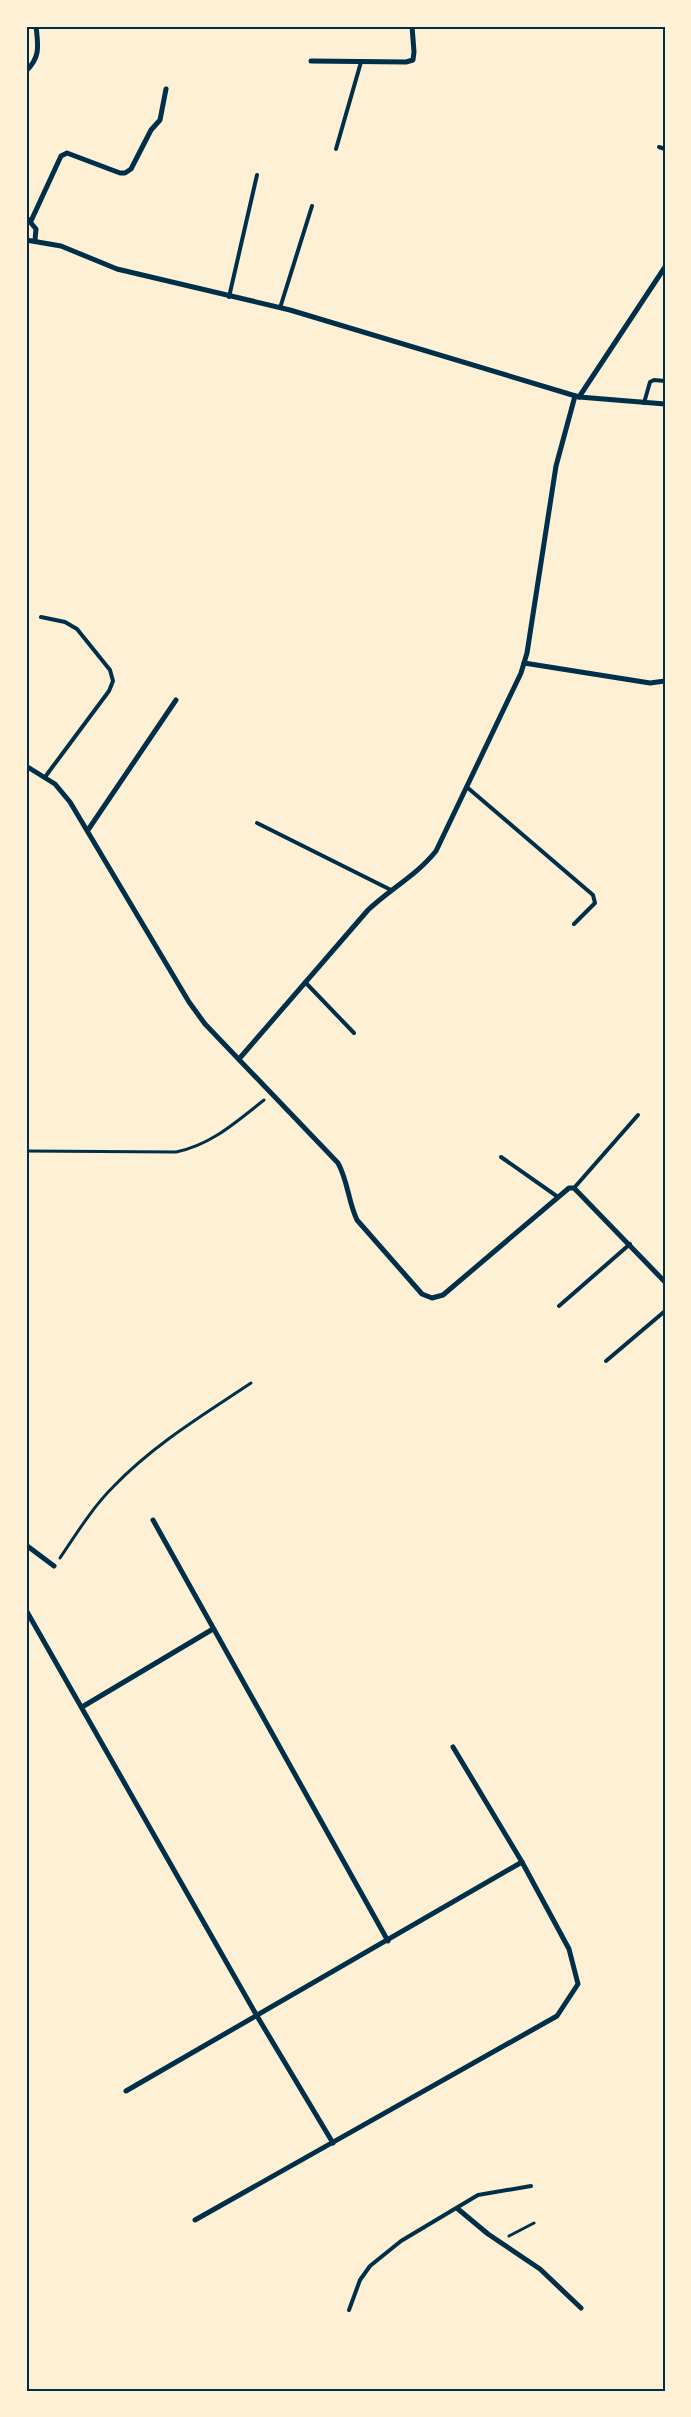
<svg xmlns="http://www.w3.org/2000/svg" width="691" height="2417" font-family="'PT Serif',serif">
<rect width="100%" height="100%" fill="#fdf0d5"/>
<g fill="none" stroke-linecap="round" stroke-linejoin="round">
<g stroke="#003049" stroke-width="3">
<path d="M26 1151 176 1152C211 1145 236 1122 264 1100"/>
<path d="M60 1558C77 1533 92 1508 113 1487 153 1445 203 1415 251 1383"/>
<polyline points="509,2236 534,2223"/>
</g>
<g stroke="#003049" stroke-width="4">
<polyline points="659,147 665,149"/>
<polyline points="336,149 361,62"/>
<polyline points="229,297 257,175"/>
<polyline points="280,308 312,206"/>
<polyline points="644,403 650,382 654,380 665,381"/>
<polyline points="41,617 65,622 77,629 110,670 113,681 109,691 45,777"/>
<polyline points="468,788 593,895 595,903 574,924"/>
<polyline points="257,823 391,890"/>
<polyline points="305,982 354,1033"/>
<polyline points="501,1157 558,1197"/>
<polyline points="574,1188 638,1115"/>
<polyline points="559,1306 630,1244"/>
<polyline points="606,1361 665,1311"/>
<polyline points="349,2310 360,2280 370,2266 401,2241 478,2195 531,2186"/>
<polyline points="665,2355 665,2354"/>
</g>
<g stroke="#003049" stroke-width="5">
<polyline points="311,61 406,62 413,60 414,52 412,26"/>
<path d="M26 71C41 57 38 45 36 26"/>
<polyline points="26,217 36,229 35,240"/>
<polyline points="31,221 61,156 67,153 120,173 125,173 131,169 151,130 160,120 166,89"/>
<polyline points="26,240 61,246 117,269 290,310 579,397 665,404"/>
<polyline points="579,397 665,267"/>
<polyline points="524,663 650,683 665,681"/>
<path d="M26 766 55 784 70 802 189 1002 205 1024 338 1163C348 1181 348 1201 357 1220L422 1294 432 1298 443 1295 569 1188H574L665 1282"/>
<polyline points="88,830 176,700"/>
<path d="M239 1059 368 910C390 889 417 875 436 851L521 673 527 653 556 466 575 396"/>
<polyline points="153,1520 388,1941"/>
<polyline points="26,1545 54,1566"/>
<polyline points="26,1610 257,2016 333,2143"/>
<polyline points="82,1707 213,1629"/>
<polyline points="126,2091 522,1862"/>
<polyline points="458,2209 488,2234 540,2269 581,2308"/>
<polyline points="195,2220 557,2016 578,1984 569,1949 522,1862 453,1747"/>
</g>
</g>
<rect width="691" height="2417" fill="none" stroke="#fdf0d5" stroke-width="55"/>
<rect x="28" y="28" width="636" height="2362" fill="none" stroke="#003049" stroke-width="2"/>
</svg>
